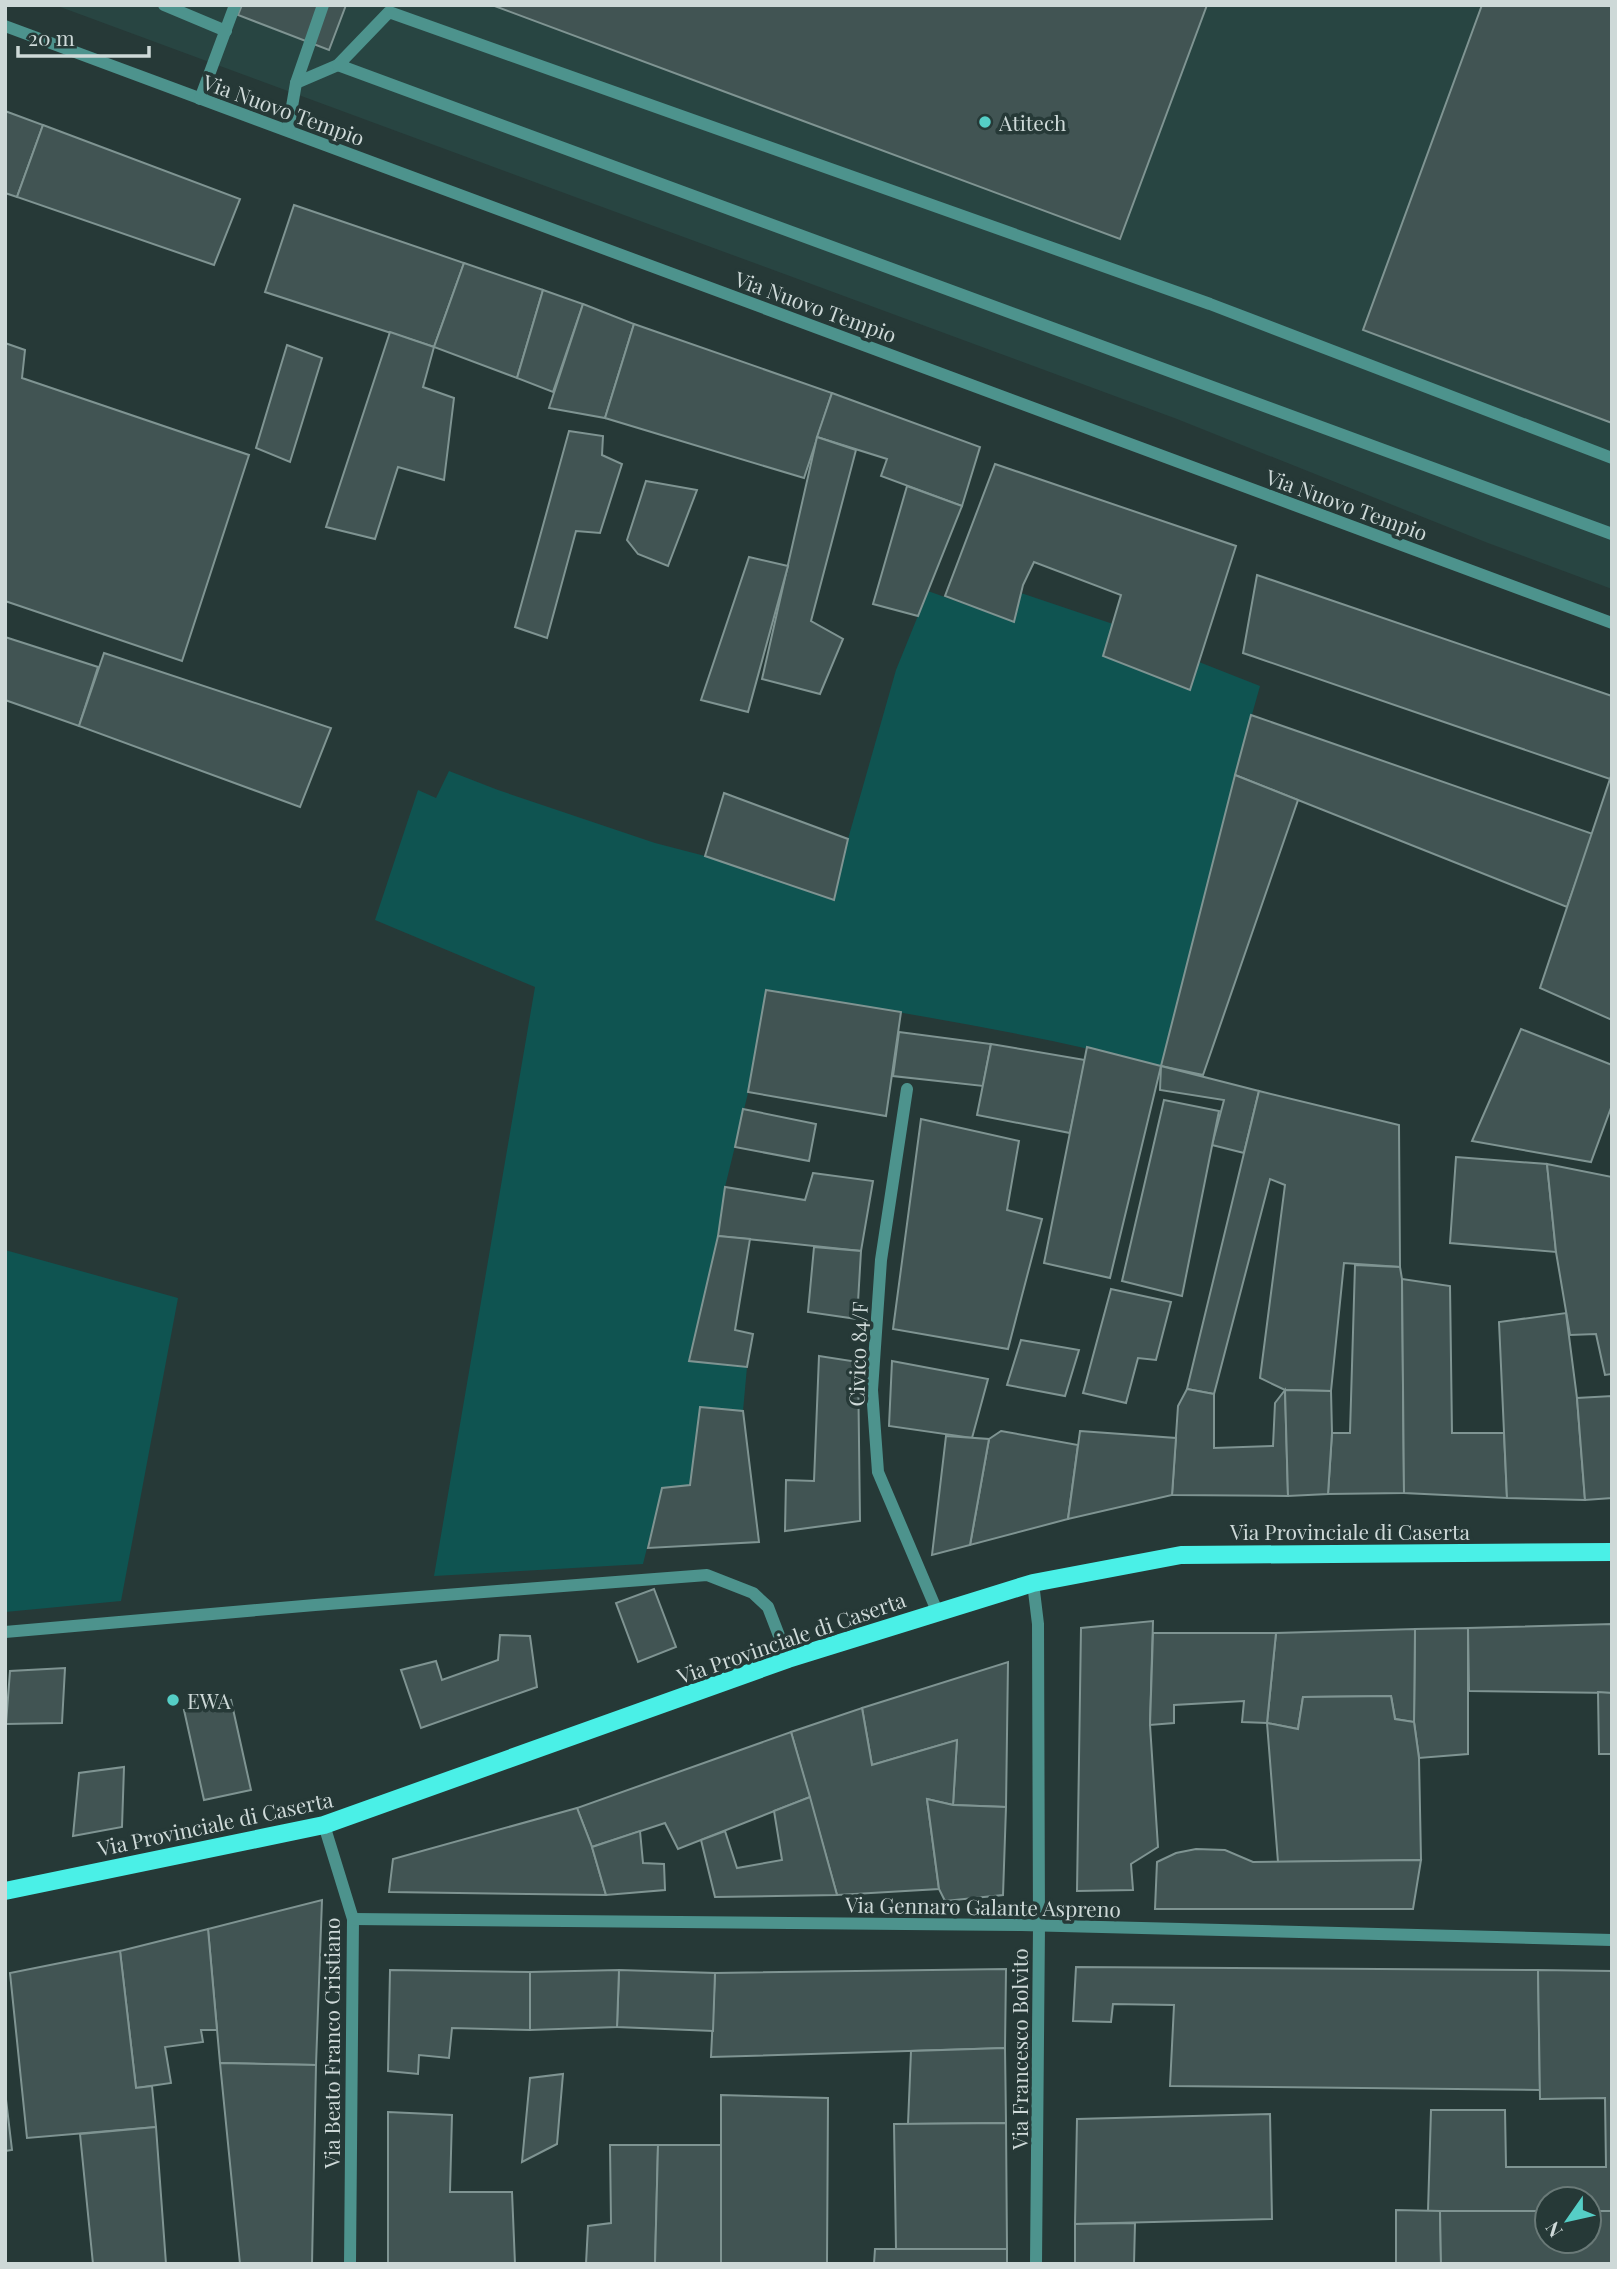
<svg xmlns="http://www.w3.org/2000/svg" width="1617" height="2269" font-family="'Playfair Display',serif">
<rect width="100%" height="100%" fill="#263937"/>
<polygon fill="#284542" points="55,5 1612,5 1612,589 1488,543 1177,419"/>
<g fill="#0f5451">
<path d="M928 591 1014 622 1021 593 1113 624 1103 656 1189 690 1199 662 1260 686 1235 775 1161 1066C1031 1033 898 1012 766 990L749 1089 725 1187 718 1236 689 1361 747 1367 743 1411 700 1407 690 1485 662 1488 643 1564 434 1576 535 987 375 920 418 790 436 798 449 771 498 790 655 843 705 856 834 900 848 839 896 670Z"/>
<polygon points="5,1250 178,1298 121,1601 5,1612"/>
</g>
<g fill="#415453" stroke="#7f9492" stroke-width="2">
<polygon points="242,5 346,5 329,50 238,15"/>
<polygon points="492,5 1207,5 1120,239"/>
<polygon points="1482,5 1612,5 1612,423 1363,330"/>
<polygon points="5,111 43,125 17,197 5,193"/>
<polygon points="43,125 240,199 214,265 17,197"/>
<polygon points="294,205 464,263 434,347 265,292"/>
<polygon points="464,263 543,290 517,378 434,347"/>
<polygon points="543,290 583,304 553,392 517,378"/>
<polygon points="583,304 634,324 605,418 549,408"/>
<polygon points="634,324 832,393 804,478 605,418"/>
<polygon points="390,332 434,347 423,387 454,398 444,480 398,467 375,539 326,527"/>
<polygon points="5,343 25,350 22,378 249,455 182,661 5,601"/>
<polygon points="287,345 322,358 290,462 256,448"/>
<polygon points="832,393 980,447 962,506 881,476 887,459 817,437"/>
<polygon points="569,431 603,436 602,455 622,464 600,533 576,531 547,638 515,627"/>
<polygon points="817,437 856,450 811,621 843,639 820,694 762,679"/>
<polygon points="995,464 1236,546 1190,690 1103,656 1121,595 1034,562 1023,585 1014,622 945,596"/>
<polygon points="646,481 697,490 668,566 638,554 627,540"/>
<polygon points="907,486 962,506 918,616 873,604"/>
<polygon points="749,557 788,566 748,712 701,700"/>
<polygon points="1257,575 1612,696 1612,773 1610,779 1243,653"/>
<polygon points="5,637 98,667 79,726 5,700"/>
<polygon points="104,653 331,728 300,807 79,726"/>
<polygon points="1251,715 1593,834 1567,907 1235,775"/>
<polygon points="1235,775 1298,800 1203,1075 1161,1066"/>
<polygon points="1610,779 1612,780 1612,1020 1540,988"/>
<polygon points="724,793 848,839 834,900 705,856"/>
<polygon points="766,990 901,1012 886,1116 748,1092"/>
<polygon points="1521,1029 1612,1065 1612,1105 1591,1162 1472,1141"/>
<polygon points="899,1032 991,1044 983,1086 893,1076"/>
<polygon points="991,1044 1085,1060 1070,1133 977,1115"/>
<polygon points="1087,1047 1161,1066 1110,1278 1044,1263"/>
<polygon points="1161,1066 1259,1091 1244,1153 1212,1145 1224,1100 1160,1090"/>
<polygon points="1259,1091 1399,1125 1400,1267 1344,1263 1331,1391 1285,1390 1260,1378 1285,1185 1270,1179 1214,1394 1187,1389"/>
<polygon points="1164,1100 1219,1111 1182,1296 1122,1281"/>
<polygon points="743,1109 816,1124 809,1161 735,1147"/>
<polygon points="921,1119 1019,1141 1007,1210 1042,1219 1008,1349 893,1329"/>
<polygon points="1456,1157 1547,1164 1556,1252 1450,1243"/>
<polygon points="1547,1164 1612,1177 1612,1374 1605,1375 1596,1334 1570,1335 1556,1252"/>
<polygon points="813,1173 873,1181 861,1251 718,1236 725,1187 805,1200"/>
<polygon points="718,1236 750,1239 735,1330 753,1334 747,1367 689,1361"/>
<polygon points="814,1247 861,1251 857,1319 808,1312"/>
<polygon points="1355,1265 1400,1267 1402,1279 1404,1493 1328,1494 1332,1433 1350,1433"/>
<polygon points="1402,1279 1450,1286 1452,1433 1504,1433 1507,1498 1404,1493"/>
<polygon points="1111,1289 1171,1302 1156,1360 1138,1358 1126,1403 1083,1393"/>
<polygon points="1566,1313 1577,1398 1585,1500 1507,1498 1499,1322"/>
<polygon points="1021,1340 1079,1350 1065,1396 1007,1385"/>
<polygon points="819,1356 858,1362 860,1521 785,1531 786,1480 814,1481"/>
<polygon points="892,1361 988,1379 972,1438 889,1426"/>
<polygon points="1187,1389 1214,1394 1214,1448 1273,1446 1275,1403 1285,1390 1288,1496 1172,1495 1178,1406"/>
<polygon points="1285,1390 1331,1391 1332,1433 1328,1494 1288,1496"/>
<polygon points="1612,1396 1612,1498 1585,1500 1577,1398"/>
<polygon points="700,1407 743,1411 759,1542 648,1548 662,1488 690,1485"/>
<polygon points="1001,1431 1078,1445 1068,1519 970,1545 989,1439"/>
<polygon points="1080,1431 1176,1438 1172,1495 1068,1519"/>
<polygon points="946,1436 989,1439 970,1545 932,1555"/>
<polygon points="654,1589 676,1647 638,1662 616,1603"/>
<polygon points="1153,1621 1150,1725 1158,1847 1131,1864 1133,1890 1077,1891 1081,1628"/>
<polygon points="1612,1624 1612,1693 1469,1691 1468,1628"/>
<polygon points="1468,1628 1468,1754 1419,1758 1414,1722 1415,1629"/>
<polygon points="1415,1629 1414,1722 1395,1719 1391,1696 1303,1697 1298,1729 1267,1723 1276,1633"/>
<polygon points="1153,1633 1276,1633 1267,1723 1242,1722 1244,1701 1174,1705 1174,1723 1150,1725"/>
<polygon points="500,1635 530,1636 537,1687 421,1728 401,1670 436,1661 442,1680 498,1660"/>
<polygon points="1008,1662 1006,1807 953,1805 957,1740 872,1765 862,1708"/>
<polygon points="65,1668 62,1723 6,1724 10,1671"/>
<polygon points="1598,1692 1612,1693 1612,1754 1599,1754"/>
<polygon points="1391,1696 1395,1719 1414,1722 1419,1758 1421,1860 1278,1862 1267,1723 1298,1729 1303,1697"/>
<polygon points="231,1700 251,1790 204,1800 184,1710"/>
<polygon points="862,1708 872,1765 957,1740 953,1805 927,1799 939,1889 837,1895 791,1732"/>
<polygon points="791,1732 810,1797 678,1849 665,1823 592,1847 577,1808"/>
<polygon points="124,1767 122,1827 73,1836 79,1773"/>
<polygon points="810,1797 837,1895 715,1897 701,1840 725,1831 737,1868 782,1860 774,1811"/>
<polygon points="927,1799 953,1805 1006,1807 1003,1895 945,1901 939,1889"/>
<polygon points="577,1808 592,1847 606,1895 389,1892 393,1859"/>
<polygon points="640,1831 643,1863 664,1864 665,1890 606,1895 592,1847"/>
<polygon points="1196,1849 1225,1850 1253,1862 1421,1860 1413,1909 1155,1909 1157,1862 1176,1853"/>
<polygon points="322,1900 316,2065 220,2063 208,1929"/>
<polygon points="208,1929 217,2030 201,2030 203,2042 165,2047 171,2083 136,2088 120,1951"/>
<polygon points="120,1951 136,2088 152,2086 156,2127 27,2138 10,1973"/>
<polygon points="1076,1967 1538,1970 1540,2090 1170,2086 1174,2005 1113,2004 1111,2022 1073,2021"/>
<polygon points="1006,1969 1005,2048 711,2057 715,1973"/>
<polygon points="390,1970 530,1972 530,2030 452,2028 449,2058 419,2055 418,2074 388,2071"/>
<polygon points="619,1970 715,1973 713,2031 617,2027"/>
<polygon points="619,1970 617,2027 530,2030 530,1972"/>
<polygon points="1538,1970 1612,1971 1612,2211 1589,2211 1589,2199 1547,2199 1547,2211 1428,2211 1431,2110 1505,2110 1506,2167 1606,2167 1605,2098 1540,2099"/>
<polygon points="1005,2048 1006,2123 908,2124 911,2051"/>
<polygon points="220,2063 316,2065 312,2264 240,2264"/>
<polygon points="563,2074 557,2144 522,2162 530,2078"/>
<polygon points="5,2091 12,2150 5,2151"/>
<polygon points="721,2095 828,2098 827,2264 721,2264"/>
<polygon points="388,2112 452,2115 450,2192 512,2192 515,2264 388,2264"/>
<polygon points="1270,2114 1272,2219 1075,2224 1077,2119"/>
<polygon points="1006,2123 1007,2249 896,2249 894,2124"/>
<polygon points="156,2127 166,2264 93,2264 80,2134"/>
<polygon points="610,2145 658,2145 655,2264 586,2264 588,2226 611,2223"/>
<polygon points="658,2145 721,2145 721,2264 655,2264"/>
<polygon points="1396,2210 1440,2211 1441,2264 1396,2264"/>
<polygon points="1440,2211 1547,2211 1547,2241 1589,2241 1589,2211 1612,2211 1612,2264 1441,2264"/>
<polygon points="1135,2223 1134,2264 1075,2264 1075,2224"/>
<polygon points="875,2249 1007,2249 1007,2264 874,2264"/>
</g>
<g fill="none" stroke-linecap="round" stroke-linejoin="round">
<g stroke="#4d938d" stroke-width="12">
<polyline points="164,5 226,31"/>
<polyline points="5,26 1612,623"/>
<polyline points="296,83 338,65"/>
<polyline points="200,99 235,5"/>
<polyline points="288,130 296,83 323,5"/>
<polyline points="1612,458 1210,304 389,12 338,65 1612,534"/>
<polyline points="907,1089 881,1260 872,1390 878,1472 937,1611"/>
<polyline points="1033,1583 1038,1624 1039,1925 1036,2264"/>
<polyline points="5,1632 315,1605 707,1575 753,1593 768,1607 788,1659"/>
<polyline points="324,1825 353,1919 350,2264"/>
<polyline points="353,1919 1021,1925 1612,1940"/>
</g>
<polyline stroke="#4af0e7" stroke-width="18" points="5,1891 324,1825 788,1659 1033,1583 1181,1555 1612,1552"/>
</g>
<g fill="#55cec6" stroke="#263937" stroke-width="2.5">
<circle cx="985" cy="122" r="7"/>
<circle cx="173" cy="1700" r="7"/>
</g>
<g text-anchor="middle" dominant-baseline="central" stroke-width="7" stroke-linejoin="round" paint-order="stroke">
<g font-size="21" fill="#ced9d8" stroke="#263937">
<text transform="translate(284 109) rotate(20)">Via Nuovo Tempio</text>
<text transform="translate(816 306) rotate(20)">Via Nuovo Tempio</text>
<text transform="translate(1347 504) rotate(20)">Via Nuovo Tempio</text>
<text transform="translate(857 1354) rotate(-88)">Civico 84/F</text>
<text x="1350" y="1531">Via Provinciale di Caserta</text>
<text transform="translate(791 1637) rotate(-19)">Via Provinciale di Caserta</text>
<text transform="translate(215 1823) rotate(-12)">Via Provinciale di Caserta</text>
<text transform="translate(983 1906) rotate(1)">Via Gennaro Galante Aspreno</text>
<text transform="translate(331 2043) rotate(-90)">Via Beato Franco Cristiano</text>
<text transform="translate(1019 2049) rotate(-90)">Via Francesco Bolvito</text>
</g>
<g font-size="21" fill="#ced9d8" stroke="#263937" text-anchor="start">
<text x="999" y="122">Atitech</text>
<text x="187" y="1700">EWA</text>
</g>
</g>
<rect width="1617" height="2269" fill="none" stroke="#ced9d8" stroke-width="14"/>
<g transform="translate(1568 2220) rotate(236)"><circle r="33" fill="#263937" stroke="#697977" stroke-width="2"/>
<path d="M0-5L12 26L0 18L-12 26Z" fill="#55cec6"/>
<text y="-10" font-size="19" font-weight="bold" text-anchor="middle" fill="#ced9d8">N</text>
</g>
<path d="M18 46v10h131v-10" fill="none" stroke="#ced9d8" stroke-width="3.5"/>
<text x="28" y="46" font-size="21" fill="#ced9d8" stroke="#263937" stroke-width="5" paint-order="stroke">20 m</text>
</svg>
